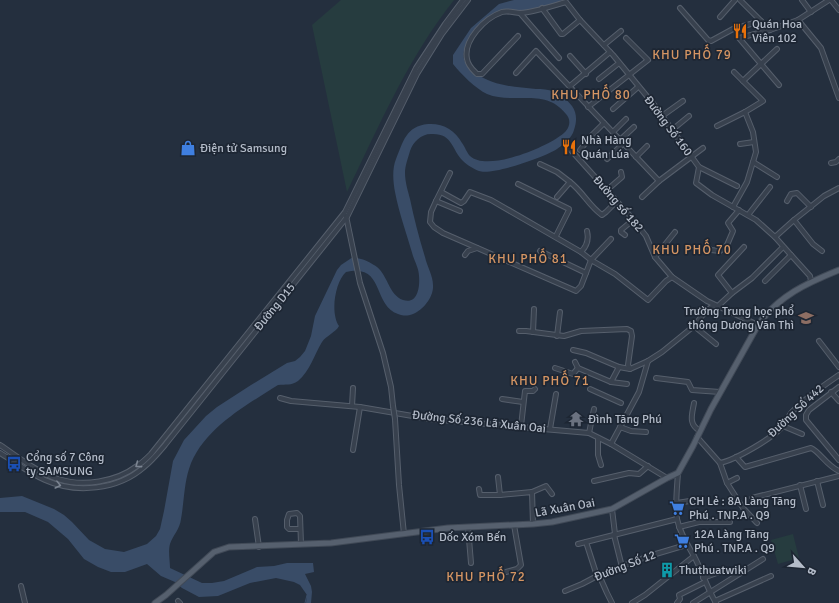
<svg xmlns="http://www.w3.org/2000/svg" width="839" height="603" font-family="Signika,sans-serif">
<rect width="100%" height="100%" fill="#242f3e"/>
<g fill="#263c3f">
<path d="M341 0H454C408 58 379 126 347 192L312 25Z"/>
<polygon points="793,534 799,558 778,564 771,540"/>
</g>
<path fill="#394c67" d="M514 0H562C550 6 535 10 522 11 515 11 507 9 500 11 485 15 460 42 464 59 465 64 471 70 475 73 494 86 514 87 536 89 542 89 548 89 554 92 561 94 567 100 572 106 577 113 577 121 574 130 572 138 563 145 557 149 545 157 491 176 479 171 474 169 467 165 463 161 451 149 453 133 431 134 421 134 413 142 410 151 408 158 405 166 405 173 405 182 408 191 410 199 414 218 419 238 425 257 427 266 433 276 433 285 434 297 423 310 413 314 407 316 404 316 398 314 372 305 385 263 346 272 335 282 330 313 339 326 336 332 326 336 322 342 314 355 310 371 298 381 291 386 286 384 278 385 276 386 273 388 270 390 240 409 201 432 189 469 184 484 184 503 181 519 180 529 173 535 170 544 168 551 170 561 170 568L202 583H212L224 581 257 567 274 566 287 563H313L314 572 305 574 311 586 312 592 311 603H306L307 595 300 585 294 582 276 578 250 583 218 596 199 597 182 588 175 582 161 576 147 564 125 572H111L98 567 84 559 68 539 48 522 25 512H0V498L22 496 54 509 64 515 72 522 89 540 105 549 124 552 147 544 156 536 160 529 164 511 173 461 184 440 206 416 217 407 251 385 287 363 295 361 300 357 305 351 311 336 315 316 337 270 341 265 353 257C355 258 358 258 361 259 366 260 373 264 377 267 388 276 389 295 403 300 418 305 420 286 419 276 419 269 415 262 413 256 407 235 399 213 395 192 393 181 392 169 396 159 403 142 406 126 428 124 443 123 455 130 462 143 465 147 467 153 470 156 487 172 544 148 560 136 568 131 573 122 566 114 545 87 514 105 487 94 476 89 461 74 453 64V55L471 28 499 4Z"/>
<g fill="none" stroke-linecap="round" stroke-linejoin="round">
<polyline stroke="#394c67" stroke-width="1" points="305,603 307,595"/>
<g stroke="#565f6c" stroke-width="6">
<g id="minor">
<polyline points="740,0 770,30"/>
<polyline points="802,0 811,12"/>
<polyline points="831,0 839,10"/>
<polyline points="542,8 561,34 563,34 580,20"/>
<polyline points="680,8 708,40 711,41 733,29 761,21"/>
<polyline points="520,13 559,58"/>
<polyline points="720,17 735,0"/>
<polyline points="798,20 821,48 839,98"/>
<path d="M518 36 482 74H477C473 70 468 66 467 59 463 40 485 18 502 12 508 10 515 13 520 13 535 12 552 6 566 2L580 20 613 55 655 106 699 167 696 183 712 195 756 220 775 237 791 255 810 276 811 281"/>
<polyline points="604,45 621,31"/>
<polyline points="777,49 761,64 779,85"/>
<polyline points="570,56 586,74"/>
<polyline points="734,72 743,81"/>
<polyline points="516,73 536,51 659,181"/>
<polyline points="599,79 619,63"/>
<polyline points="570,86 610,52"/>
<polyline points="588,107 648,60 626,38"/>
<polyline points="613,109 638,87"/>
<polyline points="662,116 683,101"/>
<polyline points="717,126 745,112"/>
<polyline points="672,130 689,116"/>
<polyline points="613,132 626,119"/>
<polyline points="620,140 634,127"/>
<polyline points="740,144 754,142"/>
<polyline points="569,148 631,217 646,236 655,257 672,277 707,301 758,325"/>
<polyline points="580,150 592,135 604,123"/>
<polyline points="636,157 647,146"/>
<polyline points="691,157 703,148"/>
<polyline points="607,159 624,143"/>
<polyline points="753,162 777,177"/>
<polyline points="831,163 836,162 839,159"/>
<polyline points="540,164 557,172 570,182"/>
<polyline points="699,167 737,186"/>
<polyline points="518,184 569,209 569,210 556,236"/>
<polyline points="607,190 622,177 621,172"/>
<polyline points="441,192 461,203 464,201 470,192 491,200 581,252 591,260 611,239"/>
<path d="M557 197 570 182C583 192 589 206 602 215L606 212 617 201"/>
<polyline points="642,197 659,181 691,157"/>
<polyline points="436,201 450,173"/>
<polyline points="787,201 791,194 797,193 811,207"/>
<polyline points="733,207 747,182 756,152 753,132 745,112 763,101 743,81 761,64 739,38 770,30 798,20 829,0"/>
<polyline points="460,211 436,201 431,212 430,222 434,227 443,233 576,291 581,286 591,260 615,274 648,300 666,281 672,277"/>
<polyline points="748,215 770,187"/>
<polyline points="346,216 360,283 383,353 391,387 393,406"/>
<polyline points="794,220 813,244 822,251"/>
<polyline points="625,235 621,232 621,230 633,220"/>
<polyline points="775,237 794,220 824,196 839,188"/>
<polyline points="707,246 711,250 720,251 727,245 733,231 728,223 739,210"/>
<polyline points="540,251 586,273"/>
<path d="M581 252C587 246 589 239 587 231"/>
<polyline points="465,255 468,251 477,248"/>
<polyline points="655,257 675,232"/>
<polyline points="765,281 791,255"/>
<polyline points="732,293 718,275 744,247"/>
<polyline points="718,306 732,293 752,278 783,247"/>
<polyline points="694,326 716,344"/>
<polyline points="519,331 526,331 564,336 581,331 627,329 631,331 632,336 628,365 630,369 648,361 662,352 694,326 706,311 714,305"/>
<polyline points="533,332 534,309"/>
<polyline points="557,336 560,312"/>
<polyline points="819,341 839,367"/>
<polyline points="573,350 586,353 619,367 630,369"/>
<polyline points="575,362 578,368 611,382 619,367"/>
<polyline points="555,368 573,374 578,368"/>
<polyline points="656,378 688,382 692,390 720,392"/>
<polyline points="611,382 627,384"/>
<polyline points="839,387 809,410 806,415 806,420 839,460"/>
<polyline points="590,389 621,403"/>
<polyline points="831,392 839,401"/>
<polyline points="280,398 291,401 360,407 430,419 589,433 611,444 667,478"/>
<polyline points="502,399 523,402"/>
<path d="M694 403C692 415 688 424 700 431"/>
<polyline points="352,406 353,388"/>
<polyline points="395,419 399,485 404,534"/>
<polyline points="521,426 525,391 533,391 535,389"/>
<polyline points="783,426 802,434"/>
<polyline points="620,427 631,431 646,432"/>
<polyline points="550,429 556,394"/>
<polyline points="589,433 594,409"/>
<path d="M697 437 720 463C735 460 773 438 783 426 786 422 788 417 791 413 805 398 823 386 839 375"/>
<polyline points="598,438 598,455 601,465"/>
<polyline points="611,444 639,392 648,361"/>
<path d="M0 445C18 457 37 472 58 479 83 487 116 482 137 466 142 463 147 458 151 454L345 212 416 68 445 24 463 0"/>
<polyline points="353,450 360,407"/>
<path d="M0 453C15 462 29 473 45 480 76 494 118 490 144 467 152 461 159 452 165 445L347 217 417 74 442 34 468 0"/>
<path d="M736 457 745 467 811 448C819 451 827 466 839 471"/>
<polyline points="720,463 727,483 737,478"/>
<path d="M678 473C677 488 675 504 677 519 680 533 687 544 694 556 702 571 707 588 716 603"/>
<polyline points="498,477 500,495 532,492 533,524"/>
<polyline points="594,481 629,473 639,474 648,466"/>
<polyline points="817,481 823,505"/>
<polyline points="727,483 743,508 757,523"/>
<polyline points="800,485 806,509"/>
<polyline points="479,489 480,495 500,495"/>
<polyline points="532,492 546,486 552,494"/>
<polyline points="752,498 839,476"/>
<polyline points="677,503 696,500"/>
<polyline points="612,509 615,534"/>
<polyline points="255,519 259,547"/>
<polyline points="468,527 471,563"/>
<polyline points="679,527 699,522 730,522"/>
<polyline points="300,529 289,529 287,527 287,520 289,514 297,513 300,516 301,544"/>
<polyline points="614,535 622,567"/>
<polyline points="586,542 597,576"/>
<polyline points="578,544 677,519"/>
<polyline points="506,572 517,569 521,565 514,525"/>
<polyline points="599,575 607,593 612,603"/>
<polyline points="703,578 725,570"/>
<polyline points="21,586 25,603"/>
<polyline points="565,591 582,584 599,575 649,556 686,545"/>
<polyline points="178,601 180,603"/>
<polyline points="715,601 771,576"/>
<polyline points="632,603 645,595 694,556"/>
<polyline points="677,603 680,599 679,595 705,582"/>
<polyline points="693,603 763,559"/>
</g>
</g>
<g stroke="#414a57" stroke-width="7">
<path id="major" d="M155 603 166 595 214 552 229 547 331 543 448 528 533 524 552 522 612 509 667 478 678 473 693 446 711 409 758 325C778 296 807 283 839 270"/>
</g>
<use href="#minor" stroke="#38414e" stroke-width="4"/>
<use href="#major" stroke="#56606e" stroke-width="5"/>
<g stroke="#565f6c" stroke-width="6" stroke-linecap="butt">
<polyline id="minor-bridge" points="393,406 395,419"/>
</g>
<use href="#minor-bridge" stroke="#38414e" stroke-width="4"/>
</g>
<defs><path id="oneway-chevron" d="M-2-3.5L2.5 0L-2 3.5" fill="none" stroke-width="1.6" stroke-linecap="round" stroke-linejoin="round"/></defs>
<g stroke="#7c8592">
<use href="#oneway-chevron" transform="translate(138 465) rotate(143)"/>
<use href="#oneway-chevron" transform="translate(58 485) rotate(14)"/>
</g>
<defs>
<g id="restaurant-bare" transform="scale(1.2)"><path d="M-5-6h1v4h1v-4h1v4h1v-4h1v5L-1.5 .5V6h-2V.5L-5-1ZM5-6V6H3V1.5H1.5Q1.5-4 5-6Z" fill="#e8710a" stroke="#1d2633" stroke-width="2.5" paint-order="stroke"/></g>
<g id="shop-bare" transform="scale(1.2)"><path d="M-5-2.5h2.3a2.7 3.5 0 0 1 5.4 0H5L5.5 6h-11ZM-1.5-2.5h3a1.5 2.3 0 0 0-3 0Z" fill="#3f7fe0" stroke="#1d2633" stroke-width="2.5" paint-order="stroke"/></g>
<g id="school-bare" transform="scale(1.2)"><path d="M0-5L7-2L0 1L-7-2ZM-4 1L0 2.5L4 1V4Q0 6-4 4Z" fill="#8d6e63" stroke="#1d2633" stroke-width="2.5" paint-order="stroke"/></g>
<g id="temple-bare" transform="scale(1.2)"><path d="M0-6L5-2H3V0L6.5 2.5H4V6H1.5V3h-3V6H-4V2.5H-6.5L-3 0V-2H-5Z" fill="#6b7280" stroke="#1d2633" stroke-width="2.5" paint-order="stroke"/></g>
<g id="bus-bare" transform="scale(1.2)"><path d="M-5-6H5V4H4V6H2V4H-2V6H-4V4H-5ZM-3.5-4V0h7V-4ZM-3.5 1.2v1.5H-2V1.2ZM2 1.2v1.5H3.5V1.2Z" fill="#1a4fb4" stroke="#1d2633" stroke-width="2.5" paint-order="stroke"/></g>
<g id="supermarket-bare" transform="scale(1.2)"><path d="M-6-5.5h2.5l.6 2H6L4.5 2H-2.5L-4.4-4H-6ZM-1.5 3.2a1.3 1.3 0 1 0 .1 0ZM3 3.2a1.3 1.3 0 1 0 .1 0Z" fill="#3f7fe0" stroke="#1d2633" stroke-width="2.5" paint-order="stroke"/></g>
<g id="building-bare" transform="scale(1.2)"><path d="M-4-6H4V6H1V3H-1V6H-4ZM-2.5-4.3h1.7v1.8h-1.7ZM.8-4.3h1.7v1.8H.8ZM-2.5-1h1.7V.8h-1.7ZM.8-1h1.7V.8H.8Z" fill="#0f9aa8" stroke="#1d2633" stroke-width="2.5" paint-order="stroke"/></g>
</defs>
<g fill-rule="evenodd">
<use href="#restaurant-bare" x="740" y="31"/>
<use href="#restaurant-bare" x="569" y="147"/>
<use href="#shop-bare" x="188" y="148"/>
<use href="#school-bare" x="806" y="318"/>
<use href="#temple-bare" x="576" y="419"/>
<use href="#bus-bare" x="14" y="464"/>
<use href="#supermarket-bare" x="677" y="508"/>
<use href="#bus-bare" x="427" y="537"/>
<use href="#supermarket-bare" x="682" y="541"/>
<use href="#building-bare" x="667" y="570"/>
</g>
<g text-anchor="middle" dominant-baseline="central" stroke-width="3.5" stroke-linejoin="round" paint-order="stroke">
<g font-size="12" fill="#b4bcc9" stroke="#1d2633" text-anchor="start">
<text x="752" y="24">Quán Hoa<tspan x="752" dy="14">Viên 102</tspan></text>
<text x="581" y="140">Nhà Hàng<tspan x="581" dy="14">Quán Lúa</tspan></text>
<text x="200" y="148">Điện tử Samsung</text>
<text x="794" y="311" text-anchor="end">Trường Trung học phổ<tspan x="794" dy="14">thông Dương Văn Thì</tspan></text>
<text x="588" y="419">Đình Tăng Phú</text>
<text x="26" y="457">Cổng số 7 Công<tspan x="26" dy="14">ty SAMSUNG</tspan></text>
<text x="689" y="501">CH Lẻ : 8A Làng Tăng<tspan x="689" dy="14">Phú . TNP.A . Q9</tspan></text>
<text x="694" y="534">12A Làng Tăng<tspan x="694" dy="14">Phú . TNP.A . Q9</tspan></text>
<text x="439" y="537">Dốc Xóm Bến</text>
<text x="679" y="570">Thuthuatwiki</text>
</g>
<g font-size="12" fill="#b4bcc9" stroke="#1d2633">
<text transform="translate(668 126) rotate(53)">Đường Số 160</text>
<text transform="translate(618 204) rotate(49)">Đường số 182</text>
<text transform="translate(275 307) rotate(-51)">Đường D15</text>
<text transform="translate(796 411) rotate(-43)">Đường Số 442</text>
<text transform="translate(479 422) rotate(6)">Đường Số 236 Lã Xuân Oai</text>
<text transform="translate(565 508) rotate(-10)">Lã Xuân Oai</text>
<text transform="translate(625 566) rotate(-21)">Đường Số 12</text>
</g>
<g font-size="13" letter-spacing="1" fill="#d59563" stroke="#1d2633">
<text x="692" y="55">KHU PHỐ 79</text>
<text x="591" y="95">KHU PHỐ 80</text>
<text x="692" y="250">KHU PHỐ 70</text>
<text x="528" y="259">KHU PHỐ 81</text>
<text x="550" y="381">KHU PHỐ 71</text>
<text x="486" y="577">KHU PHỐ 72</text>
</g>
</g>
<g transform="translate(803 567) rotate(117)" stroke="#1d2633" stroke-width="3" paint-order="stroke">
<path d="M0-3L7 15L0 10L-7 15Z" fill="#b4bcc9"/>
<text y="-6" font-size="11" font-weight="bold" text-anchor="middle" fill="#b4bcc9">B</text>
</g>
</svg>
